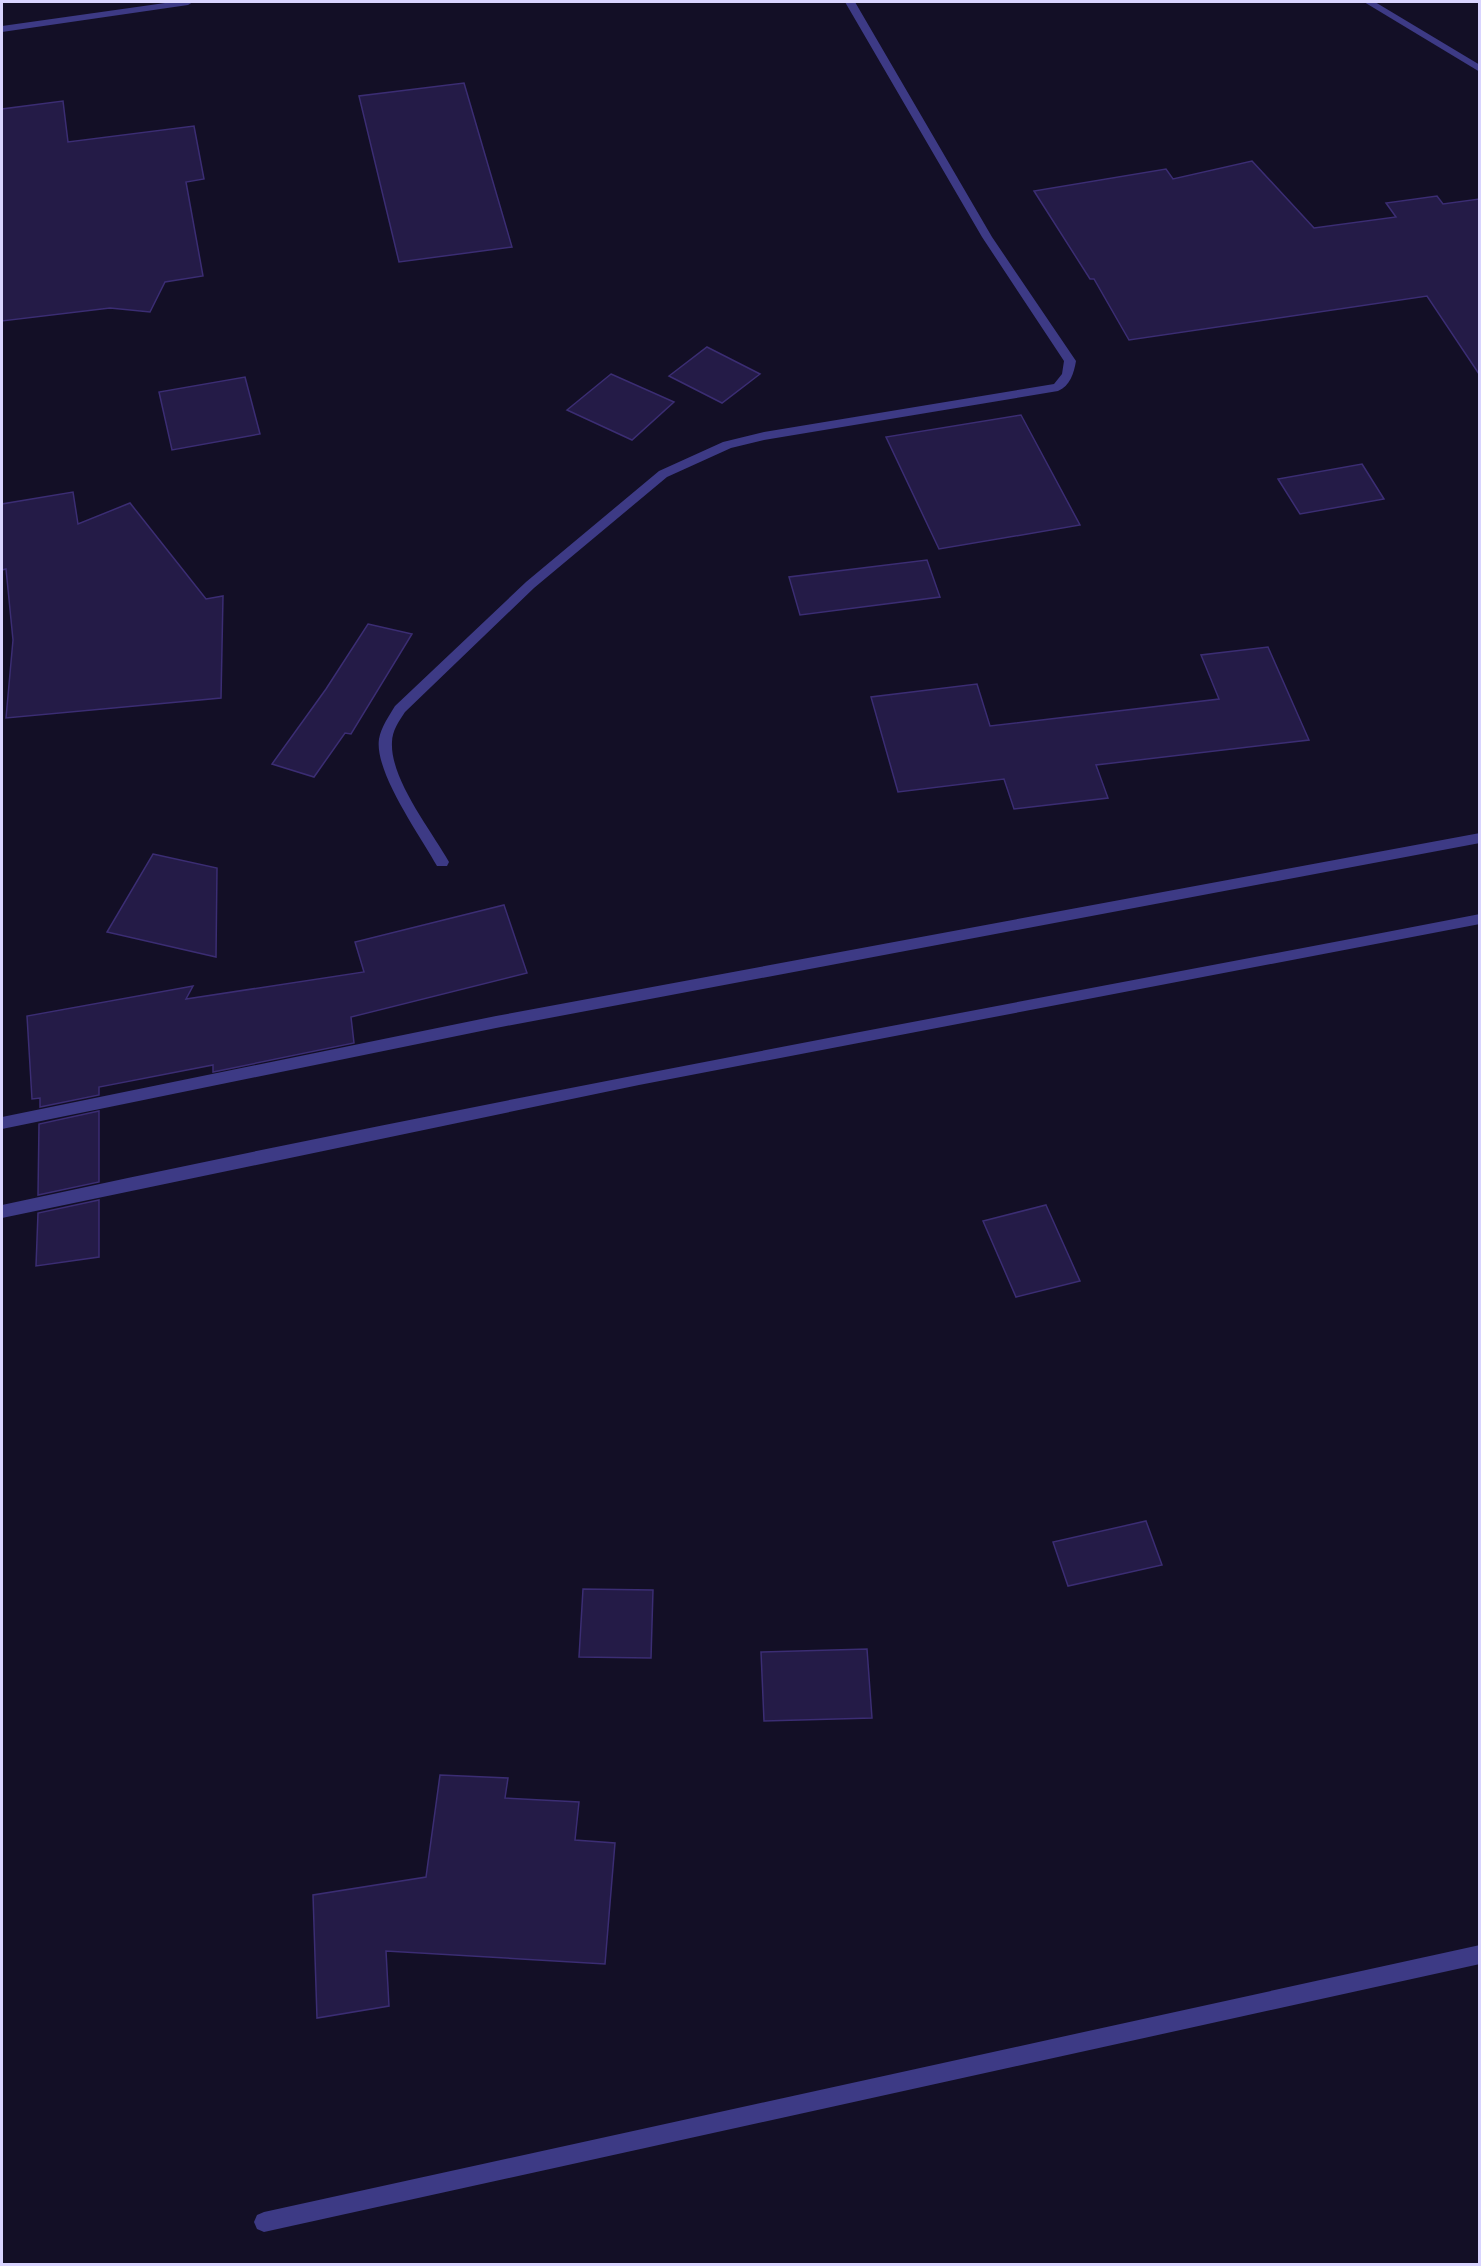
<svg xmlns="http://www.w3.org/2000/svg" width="1481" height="2266" font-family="'Roboto Condensed',sans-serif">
<rect width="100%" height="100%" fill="#130f26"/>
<g fill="#241b47" stroke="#3b2d73" stroke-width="1.5">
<polygon points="464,83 512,247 399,262 359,96"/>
<polygon points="63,101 68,142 194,126 204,179 186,182 203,276 165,282 150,312 110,308 2,321 2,109"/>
<polygon points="1252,161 1314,228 1396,217 1386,203 1437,196 1443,204 1479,199 1479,374 1427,296 1129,340 1094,279 1090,279 1034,191 1166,169 1173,179"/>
<polygon points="707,347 760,374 722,403 669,376"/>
<polygon points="611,374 674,402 632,440 567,410"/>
<polygon points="245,377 260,434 172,450 159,392"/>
<polygon points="1021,415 1080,525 939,549 886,437"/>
<polygon points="1362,464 1384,499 1300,514 1278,479"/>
<polygon points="73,492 78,524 130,503 206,599 223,596 221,698 6,718 13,640 6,569 2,570 2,504"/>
<polygon points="927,560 940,597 800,615 789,577"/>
<polygon points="368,624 412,634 351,734 345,733 314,777 272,764 326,689"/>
<polygon points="1268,647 1309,740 1096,765 1108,798 1014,809 1004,779 898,792 871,697 977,684 990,726 1219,699 1201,655"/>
<polygon points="153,854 217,868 216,957 107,932"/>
<polygon points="504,905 527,973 351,1017 354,1043 213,1072 213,1065 99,1087 99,1095 40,1107 40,1098 32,1099 27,1016 193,986 186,999 364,972 355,942"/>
<polygon points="99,1111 99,1182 38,1195 39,1124"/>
<polygon points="99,1200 99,1257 36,1266 38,1213"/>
<polygon points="1046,1205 1080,1281 1016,1297 983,1221"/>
<polygon points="1146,1521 1162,1565 1068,1586 1053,1542"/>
<polygon points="583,1589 653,1590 651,1658 579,1657"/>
<polygon points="867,1649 872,1718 764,1721 761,1652"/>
<polygon points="440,1775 508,1778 505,1798 579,1802 575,1840 615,1843 605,1964 386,1951 389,2006 317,2018 313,1895 426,1877"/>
</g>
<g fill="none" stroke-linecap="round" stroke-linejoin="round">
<g fill="#3d3a85" fill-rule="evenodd">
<polygon points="172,2 193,2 188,5 2,32 2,26"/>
<path d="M845 2H855L992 237 1076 361C1074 373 1070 386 1058 391L764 440 731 448 667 477 534 588 405 712C399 721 392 731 392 742 390 779 431 830 449 862L447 866H437C421 837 374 772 379 739 381 727 389 716 395 706L526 582 659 471 723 442 764 432 1054 384 1062 374 1064 361 982 237Z"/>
<polygon points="1364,2 1375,2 1480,65 1480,72"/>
<polygon points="1480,833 1480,843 496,1028 2,1129 2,1117 496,1016"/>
<path d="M1480 914V924L639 1085 2 1218V1205C493 1098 987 1009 1480 914Z"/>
<polygon points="1480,1945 1480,1964 264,2232 257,2229 254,2222 257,2215 264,2212"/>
</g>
</g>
<rect width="1481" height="2266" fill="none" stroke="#d9d4ff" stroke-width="6"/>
</svg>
